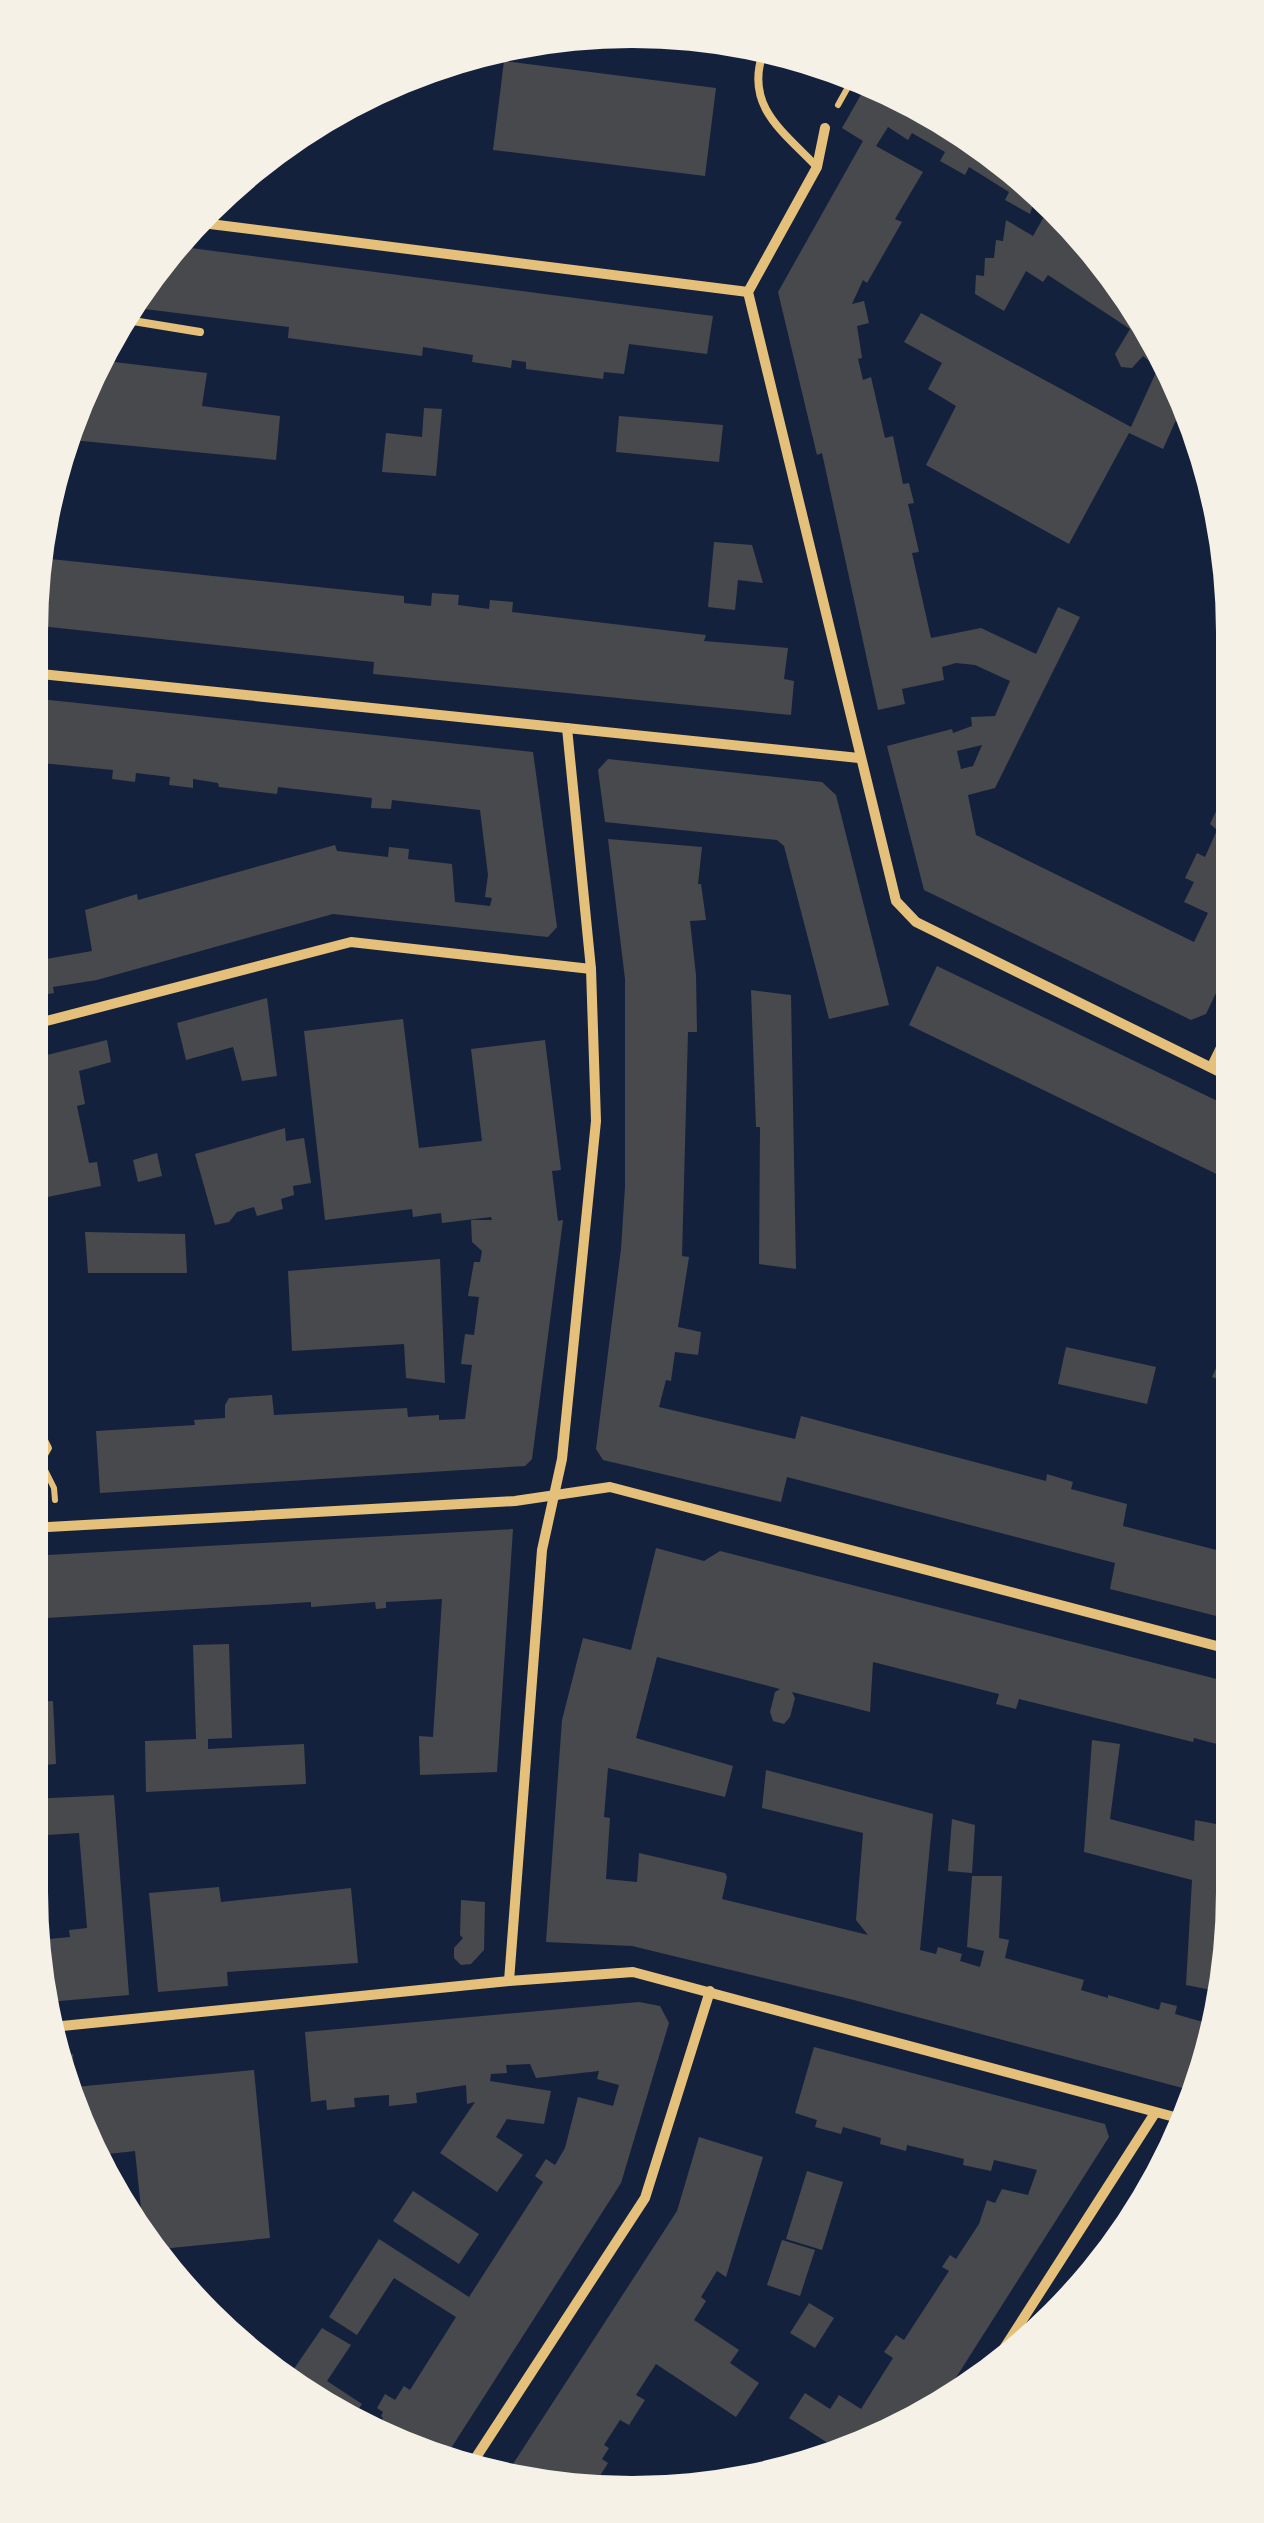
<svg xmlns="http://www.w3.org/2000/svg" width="1264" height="2523" font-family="'Nunito Sans',sans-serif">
<rect width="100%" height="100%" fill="#14213d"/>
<g fill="#48494c" fill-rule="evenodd">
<polygon points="504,61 716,88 705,176 493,150"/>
<path d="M867 84 898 92 999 155 1110 266 1186 398 1163 449 1129 433 1069 544 926 465 956 406 928 389 942 363 904 342 921 313 1131 427 1158 368 1143 356 1132 368 1121 367 1115 354 1130 329 1048 275 1043 282 1026 271 1004 311 975 294 976 275 984 276 985 258H994L996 240 1003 241 1006 220 1033 236 1046 213 1033 205 1030 214 1005 200 1009 192 969 167 965 175 940 161 945 152 912 133 908 140 888 127 876 146 923 172 895 219 902 222 867 283 863 280 852 304 864 301 869 323 857 326 862 358 858 359 863 380 871 377 885 438 893 436 903 484 909 483 914 503 908 504 919 552 912 553 931 638 981 628 1036 654 1058 607 1080 617 995 788 968 795 976 835 1194 942 1208 913 1184 902 1194 882 1185 878 1197 853 1205 857 1217 830 1210 824 1219 805H1229L1230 964 1206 1014 1191 1020 924 890 887 746 952 729 953 733 972 726 971 717 995 716 1010 681 975 665 956 663 942 667 944 680 902 689 905 704 878 710 822 453 817 455 778 292 863 141 842 128ZM982 745 973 766 961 769 957 751Z"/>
<polygon points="183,247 713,316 707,354 629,344 624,374 604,372 603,379 526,369 526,362 512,360 511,368 472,362 473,355 423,347 422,356 288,338 289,327 137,308"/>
<polygon points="97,360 207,373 202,406 280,416 276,460 72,440 92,366"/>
<polygon points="424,408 442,409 436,476 382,472 386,433 422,437"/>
<polygon points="619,416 723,425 719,462 616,452"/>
<polygon points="714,542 752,545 763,583 738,580 735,610 708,607"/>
<polygon points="41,558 404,596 404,603 431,606 432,593 459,595 458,605 489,609 490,600 513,602 512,612 706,635 704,641 788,648 784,679 794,681 791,715 373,674 374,662 31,625 31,593"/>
<polygon points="31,698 533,752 557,927 548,937 333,914 97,980 53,987 54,993 31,997 31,927 40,926 46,959 92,951 85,910 137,894 138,900 335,845 337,851 388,857 389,847 409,849 408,859 452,864 455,902 490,906 492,898 485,897 488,875 480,810 392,800 391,809 371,808 372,798 278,787 277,794 219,787 218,783 193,779 193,788 169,785 170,777 136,773 135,782 112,779 113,770 31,762"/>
<polygon points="608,759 822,782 836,795 889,1005 829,1019 784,846 777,840 605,822 598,770"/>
<polygon points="608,839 702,847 698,884 701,884 706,920 690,921 696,975 697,1032 688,1032 682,1256 689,1257 678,1327 701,1332 698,1355 675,1352 671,1381 666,1380 659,1407 795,1439 801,1416 1046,1481 1047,1474 1073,1482 1071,1489 1127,1504 1123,1526 1232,1554 1232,1620 1110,1589 1115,1563 787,1477 781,1502 603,1460 596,1449 621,1249 625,1187 625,979"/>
<polygon points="33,849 43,904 31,906 31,850"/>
<polygon points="937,966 1230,1107 1231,1181 909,1025"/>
<polygon points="751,990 791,995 796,1269 759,1264 760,1127 756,1127"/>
<polygon points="267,998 277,1076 242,1081 233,1047 186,1060 177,1023"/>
<polygon points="403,1019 419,1148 482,1141 471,1049 545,1040 561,1170 552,1171 558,1221 563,1220 532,1459 525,1466 100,1493 96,1431 195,1425 194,1420 225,1418 225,1405 229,1398 272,1395 274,1415 407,1408 408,1417 439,1415 439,1420 465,1419 472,1365 461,1364 465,1334 474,1335 479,1297 468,1296 474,1262 480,1262 482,1251 472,1242 471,1220 492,1220 491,1217 442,1223 441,1213 413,1217 412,1209 325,1220 304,1031"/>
<polygon points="107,1040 111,1062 79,1071 85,1104 77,1106 89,1163 97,1162 101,1186 33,1200 31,1059"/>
<polygon points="285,1128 286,1141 304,1138 311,1183 293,1186 294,1195 281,1199 283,1209 257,1216 254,1207 237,1212 229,1222 215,1225 195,1154"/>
<polygon points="157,1153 162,1176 138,1182 133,1160"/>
<polygon points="85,1232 185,1234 187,1273 88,1273"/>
<polygon points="440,1259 445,1383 406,1378 404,1344 292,1351 288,1271"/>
<polygon points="1231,1335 1231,1384 1212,1377"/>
<polygon points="1066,1347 1156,1367 1147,1404 1058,1384"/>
<polygon points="513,1529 497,1772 420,1775 419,1736 433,1737 442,1599 386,1602 386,1608 376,1609 375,1602 311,1607 311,1602 30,1619 30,1556"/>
<polygon points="656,1548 704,1561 720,1551 1232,1683 1232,1748 1194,1738 1193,1742 1019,1699 1016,1709 996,1704 999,1694 873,1662 870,1712 792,1692 795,1698 790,1717 784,1724 773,1721 770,1712 775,1692 780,1689 657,1657 636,1738 733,1766 725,1797 608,1768 604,1817 610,1818 606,1879 637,1882 639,1853 725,1873 727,1877 722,1899 868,1935 856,1920 863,1833 762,1808 766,1770 933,1814 920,1950 936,1954 938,1947 962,1954 960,1961 980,1967 984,1951 967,1947 972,1876 1002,1876 999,1938 1009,1940 1005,1958 1084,1980 1081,1990 1108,1998 1108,1995 1159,2010 1161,2002 1177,2006 1175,2014 1203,2022 1201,2029 1206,2030 1190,2090 850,1999 632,1946 546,1942 562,1720 583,1638 631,1650"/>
<polygon points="229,1644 232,1738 208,1739 208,1749 304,1744 306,1784 146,1792 145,1741 196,1739 193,1645"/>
<polygon points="53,1701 56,1764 30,1766 30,1702"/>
<polygon points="1092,1740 1120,1744 1110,1819 1194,1841 1195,1820 1232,1827 1233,1930 1217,1991 1186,1985 1192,1880 1084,1852"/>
<polygon points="114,1795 129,1995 48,2002 38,1940 70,1937 69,1930 87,1928 79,1833 30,1836 30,1799"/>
<polygon points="952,1819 975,1825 972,1873 948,1871"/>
<polygon points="219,1887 221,1902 351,1888 358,1963 227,1972 228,1986 158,1992 149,1893"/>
<polygon points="461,1900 485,1902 484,1950 471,1964 461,1965 454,1958 454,1948 463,1938 460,1935"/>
<polygon points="639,2002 660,2006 669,2023 621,2183 446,2456 376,2429 383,2418 381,2416 383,2412 377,2408 385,2394 395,2400 404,2386 410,2390 456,2317 394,2278 357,2335 329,2317 379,2239 469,2297 543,2182 535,2176 546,2159 555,2165 565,2148 578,2097 613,2106 619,2085 597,2079 599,2071 536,2078 530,2064 506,2065 507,2073 491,2074 490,2081 551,2091 544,2124 507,2119 496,2137 523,2155 497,2192 440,2153 475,2102 467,2104 466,2085 416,2093 417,2103 389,2106 389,2095 376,2096 354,2098 355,2107 327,2110 326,2100 311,2102 305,2032"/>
<polygon points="814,2047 1105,2124 1109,2137 943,2398 898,2431 826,2453 831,2445 789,2418 805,2393 830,2409 839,2395 861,2409 893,2358 884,2352 896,2335 904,2340 949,2271 942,2267 950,2255 956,2259 979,2224 987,2200 995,2203 1002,2189 1028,2195 1037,2170 994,2160 991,2171 963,2165 964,2159 907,2145 906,2151 880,2144 881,2138 843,2127 841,2134 815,2127 817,2120 795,2113"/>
<polygon points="73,2054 75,2087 254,2070 270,2238 151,2250 144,2237 135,2151 99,2155 62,2085 57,2056"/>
<polygon points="699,2137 763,2157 726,2277 717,2271 701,2297 706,2301 694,2320 739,2350 730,2363 759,2383 736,2417 656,2364 636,2395 645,2400 629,2425 620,2420 604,2445 609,2448 602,2459 608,2463 595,2484 514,2481 504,2478 677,2211"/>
<polygon points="1175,2145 1172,2157 1110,2244 1107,2242 1156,2162 1164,2151"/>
<polygon points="807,2171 843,2182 822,2250 786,2239"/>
<polygon points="413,2191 479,2234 459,2264 393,2221"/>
<polygon points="782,2240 815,2250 800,2296 767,2285"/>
<polygon points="809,2303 834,2318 815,2348 790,2333"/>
<polygon points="322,2328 351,2345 327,2381 362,2404 351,2420 331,2412 289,2376"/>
</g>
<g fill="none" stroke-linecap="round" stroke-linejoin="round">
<g stroke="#e5c07b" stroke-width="6">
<polyline points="838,105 852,80"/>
<polyline points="30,1379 35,1365 31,1356"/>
<polyline points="30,1410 49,1448 41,1462 54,1488 55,1500"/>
</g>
<g stroke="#e5c07b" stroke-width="8">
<path d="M762 56C746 108 784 132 817 167"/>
<polyline points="127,320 200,332"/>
</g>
<g stroke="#e5c07b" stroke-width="10">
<polyline points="825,128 817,167 748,292 896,901 916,922 1230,1077"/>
<polyline points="202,223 748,292"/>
<polyline points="31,673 859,758"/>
<polyline points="31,1025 351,942 591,969"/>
<polyline points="1212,1066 1230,1029"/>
<polyline points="30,1528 515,1501 610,1487 1232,1650"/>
<polyline points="509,1981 542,1550 562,1459 596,1121 591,969 567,728"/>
<polyline points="52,2027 509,1981 633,1972 1182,2119"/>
<polyline points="996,2361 1155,2113"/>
<polyline points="471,2465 645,2198 710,1991"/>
</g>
</g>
<path d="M0 0H1264V2523H0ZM632 48H632A584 584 0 0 1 1216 632V1892A584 584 0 0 1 632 2476H632A584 584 0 0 1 48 1892V632A584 584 0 0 1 632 48Z" fill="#f6f1e7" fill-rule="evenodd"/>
</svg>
